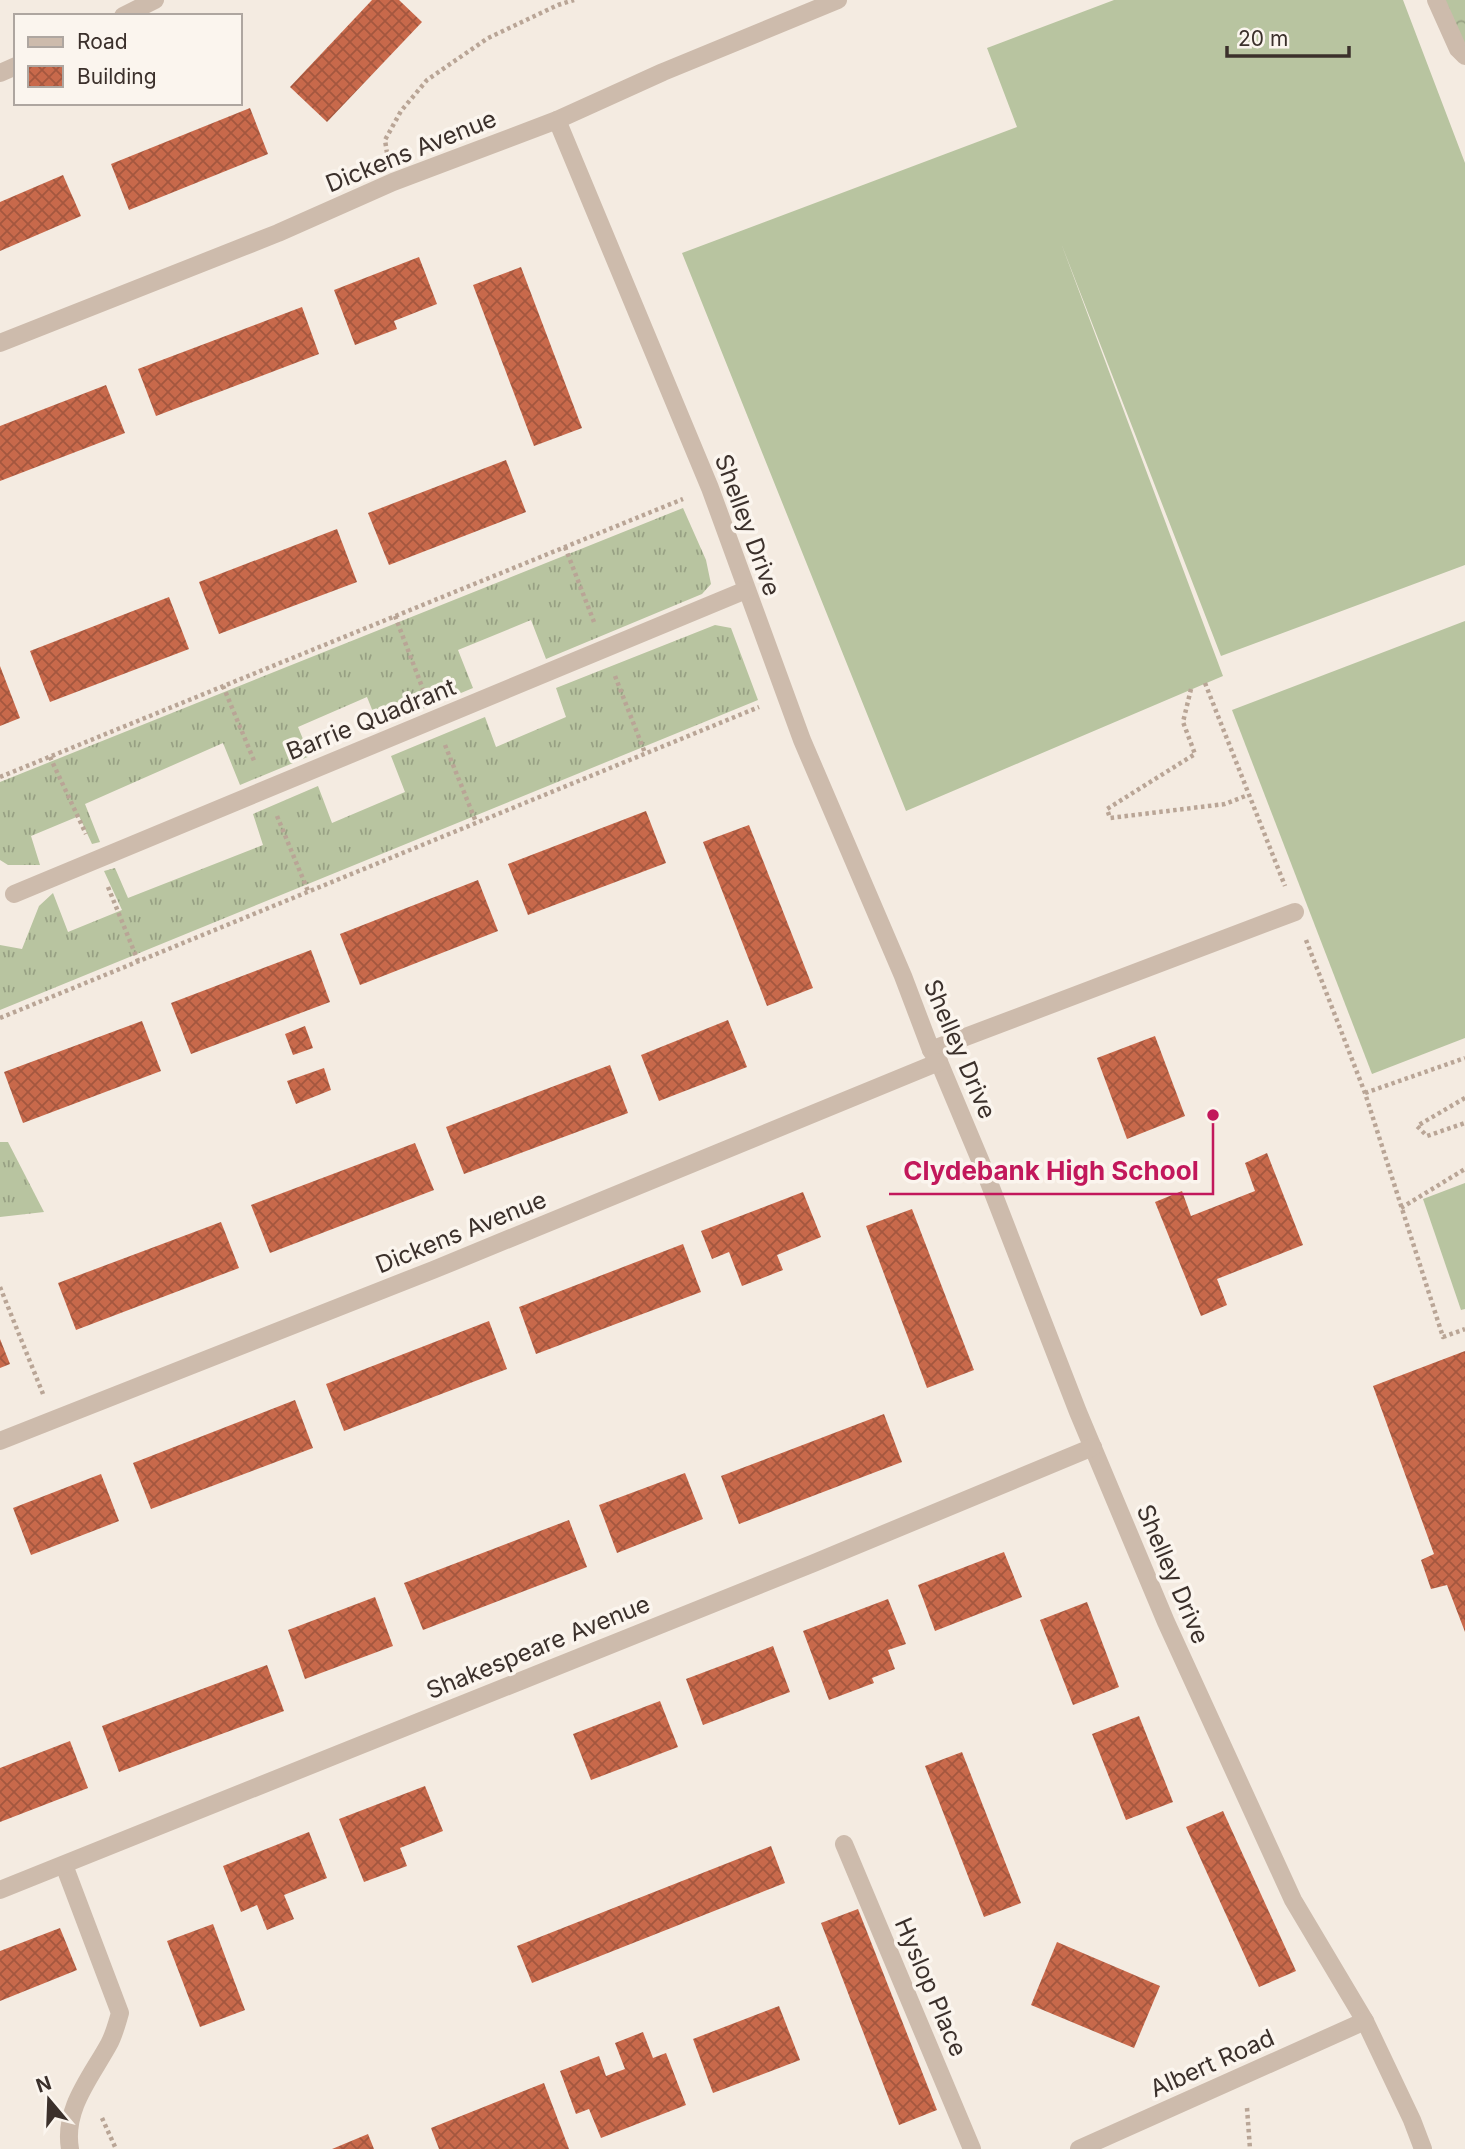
<svg xmlns="http://www.w3.org/2000/svg" width="1465" height="2149" font-family="Inter,sans-serif">
<defs>
<pattern id="grass-tufts" width="24" height="20" patternUnits="userSpaceOnUse" patternTransform="scale(1.75)"><rect width="24" height="20" fill="#b8c4a0"/><path d="M3 7l-1-3M5 7V3M7 7l1-3M15 17l-1-3M17 17v-4M19 17l1-3" fill="none" stroke="#97a083"/></pattern>
<pattern id="park-crowns" width="20" height="18" patternUnits="userSpaceOnUse" patternTransform="scale(1.75)"><rect width="20" height="18" fill="#b8c4a0"/><path d="M2 6a3 3 0 1 1 6 0M12 15a3 3 0 1 1 6 0" fill="none" stroke="#97a083"/></pattern>
<pattern id="building-cross-hatch" width="8" height="8" patternUnits="userSpaceOnUse" patternTransform="scale(1.75)"><rect width="8" height="8" fill="#c8694b"/><path d="M0 0l8 8M0 8l8-8" fill="none" stroke="#a4573f"/></pattern>
</defs>
<rect width="100%" height="100%" fill="#f4ebe1"/>
<g fill="url(#grass-tufts)">
<polygon points="683,508 706,560 711,584 702,594 546,659 531,620 458,650 473,688 379,727 367,697 298,727 310,756 240,785 223,743 85,804 100,842 92,844 79,816 31,836 40,865 8,865 0,860 0,782"/>
<polygon points="715,625 731,628 758,700 0,1010 0,945 22,949 39,906 53,893 68,932 122,910 104,871 115,868 128,898 263,845 253,814 318,786 332,823 405,792 391,756 485,717 496,747 566,717 556,688"/>
<polygon points="0,1142 8,1142 44,1212 0,1217"/>
</g>
<polygon fill="url(#park-crowns)" points="1436,0 1465,0 1465,56"/>
<g fill="#b8c4a0">
<polygon points="1114,0 1403,0 1465,163 1465,565 1221,656 1061,243 1223,676 906,811 682,253 1017,127 987,48"/>
<polygon points="1465,621 1465,1038 1372,1074 1232,710"/>
<polygon points="1465,1183 1465,1309 1461,1310 1423,1199"/>
</g>
<g fill="url(#building-cross-hatch)">
<polygon points="372,0 399,0 422,22 327,122 290,87"/>
<polygon points="250,108 268,154 129,210 111,164"/>
<polygon points="63,175 81,216 0,251 0,202"/>
<polygon points="419,257 437,304 394,321 397,329 355,345 334,290"/>
<polygon points="521,267 582,428 534,446 473,285"/>
<polygon points="302,307 319,354 156,416 138,369"/>
<polygon points="106,385 125,433 0,481 0,426"/>
<polygon points="506,460 526,512 389,565 368,513"/>
<polygon points="337,529 357,582 219,634 199,582"/>
<polygon points="169,597 189,649 50,702 30,651"/>
<polygon points="0,666 20,718 0,726"/>
<polygon points="646,811 666,863 528,915 508,864"/>
<polygon points="749,825 813,988 767,1006 703,842"/>
<polygon points="478,880 498,931 360,985 340,934"/>
<polygon points="311,950 330,1002 191,1054 171,1003"/>
<polygon points="728,1020 747,1067 659,1101 641,1055"/>
<polygon points="142,1021 161,1071 23,1123 4,1072"/>
<polygon points="305,1026 313,1048 293,1055 285,1034"/>
<polygon points="1155,1036 1185,1116 1127,1139 1097,1058"/>
<polygon points="610,1065 628,1113 464,1174 446,1127"/>
<polygon points="324,1068 331,1090 296,1104 287,1081"/>
<polygon points="415,1143 434,1190 270,1253 251,1205"/>
<polygon points="1267,1153 1303,1245 1217,1279 1227,1305 1201,1316 1155,1202 1182,1191 1191,1216 1255,1191 1245,1163"/>
<polygon points="803,1192 821,1237 777,1255 783,1270 742,1286 729,1252 712,1259 701,1231"/>
<polygon points="912,1209 974,1370 927,1388 866,1226"/>
<polygon points="221,1222 239,1268 76,1330 58,1283"/>
<polygon points="683,1244 701,1292 536,1354 519,1307"/>
<polygon points="489,1321 507,1369 344,1431 326,1384"/>
<polygon points="0,1339 10,1364 0,1368"/>
<polygon points="1465,1351 1465,1632 1447,1585 1431,1589 1421,1560 1434,1554 1373,1386"/>
<polygon points="295,1400 313,1448 151,1509 133,1463"/>
<polygon points="884,1414 902,1462 739,1524 721,1476"/>
<polygon points="685,1473 703,1519 617,1553 599,1505"/>
<polygon points="101,1474 119,1521 31,1555 13,1508"/>
<polygon points="569,1520 587,1567 423,1630 404,1583"/>
<polygon points="1004,1552 1022,1597 935,1631 918,1585"/>
<polygon points="375,1597 393,1646 305,1679 288,1630"/>
<polygon points="888,1599 906,1644 888,1650 895,1669 872,1678 874,1683 829,1700 803,1631"/>
<polygon points="1087,1602 1119,1687 1073,1705 1040,1620"/>
<polygon points="773,1646 790,1692 703,1725 686,1679"/>
<polygon points="267,1665 284,1711 119,1772 102,1726"/>
<polygon points="660,1701 678,1747 591,1780 573,1734"/>
<polygon points="1139,1716 1173,1802 1126,1820 1092,1734"/>
<polygon points="70,1741 88,1788 0,1822 0,1768"/>
<polygon points="962,1752 1021,1903 984,1917 925,1766"/>
<polygon points="425,1786 443,1831 400,1848 407,1866 364,1882 339,1819"/>
<polygon points="1223,1811 1296,1971 1259,1987 1186,1827"/>
<polygon points="309,1832 327,1878 284,1895 294,1919 267,1930 257,1905 241,1912 223,1866"/>
<polygon points="771,1846 785,1883 532,1983 517,1946"/>
<polygon points="858,1909 937,2110 899,2125 821,1923"/>
<polygon points="213,1924 245,2010 200,2027 167,1941"/>
<polygon points="60,1928 77,1970 0,2001 0,1951"/>
<polygon points="1057,1942 1160,1986 1134,2048 1031,2005"/>
<polygon points="779,2006 800,2060 713,2093 693,2039"/>
<polygon points="643,2032 653,2058 666,2053 686,2105 601,2138 589,2109 576,2114 560,2071 599,2056 606,2076 625,2069 615,2043"/>
<polygon points="544,2083 569,2149 439,2149 431,2128"/>
<polygon points="368,2134 374,2149 332,2149"/>
</g>
<g fill="none" stroke-linecap="round" stroke-linejoin="round">
<g stroke="#b9a596" stroke-width="4.5" stroke-dasharray="3.5 3.5" stroke-linecap="butt">
<polyline points="387,153 385,140 401,111 427,80 488,38 558,5 574,0"/>
<polyline points="565,547 594,622"/>
<polyline points="395,616 424,692"/>
<polyline points="615,676 645,753"/>
<polyline points="1205,683 1285,886"/>
<polyline points="223,686 255,763"/>
<polyline points="1191,689 1183,722 1195,754 1107,809 1110,818 1225,804 1248,795"/>
<polyline points="445,745 476,822"/>
<polyline points="50,757 86,834"/>
<polyline points="0,777 683,499"/>
<polyline points="277,816 308,891"/>
<polyline points="108,887 138,961"/>
<polyline points="1306,940 1365,1093 1443,1337 1465,1329"/>
<polyline points="0,1018 759,707"/>
<polyline points="1365,1093 1465,1058"/>
<polyline points="1465,1098 1417,1126 1427,1136 1465,1123"/>
<polyline points="1401,1208 1465,1169"/>
<polyline points="0,1287 43,1394"/>
<polyline points="1247,2108 1250,2149"/>
<polyline points="102,2118 116,2149"/>
</g>
<g stroke="#cdbbac" stroke-width="18">
<polyline points="123,16 155,0"/>
<polyline points="0,73 16,66"/>
<polyline points="931,1050 1295,912"/>
</g>
<g stroke="#cdbbac" stroke-width="18">
<polyline points="1436,0 1458,49 1465,56"/>
<polyline points="557,120 710,488 802,740 903,976 931,1050 939,1062 983,1167 1078,1412 1166,1622 1293,1900 1365,2021 1412,2120 1423,2149"/>
<polyline points="0,343 278,233 393,182 557,120 663,72 838,0"/>
<polyline points="14,894 746,590"/>
<polyline points="0,1441 433,1270 939,1062"/>
<polyline points="844,1844 972,2149"/>
<path d="M64 1865 120 2013C117 2023 114 2035 109 2044 91 2077 63 2109 70 2149"/>
<polyline points="0,1890 814,1563 1093,1447"/>
<polyline points="1079,2149 1365,2021"/>
</g>
</g>
<g text-anchor="middle" dominant-baseline="central" stroke-width="7" stroke-linejoin="round" paint-order="stroke">
<g font-size="24" fill="#3b302b" stroke="#fbf5ee">
<text transform="translate(411 151) rotate(-22)">Dickens Avenue</text>
<text transform="translate(748 525) rotate(70)">Shelley Drive</text>
<text transform="translate(371 719) rotate(-22)">Barrie Quadrant</text>
<text transform="translate(960 1049) rotate(67)">Shelley Drive</text>
<text transform="translate(461 1232) rotate(-22)">Dickens Avenue</text>
<text transform="translate(1173 1574) rotate(67)">Shelley Drive</text>
<text transform="translate(538 1647) rotate(-22)">Shakespeare Avenue</text>
<text transform="translate(931 1987) rotate(67)">Hyslop Place</text>
<text transform="translate(1212 2063) rotate(-24)">Albert Road</text>
</g>
</g>
<path fill="none" stroke="#c2185b" stroke-width="2.5" d="M1213 1115L1213 1194H889"/>
<circle fill="#c2185b" stroke="#fbf5ee" stroke-width="2.5" cx="1213" cy="1115" r="7"/>
<g font-size="26" text-anchor="middle" font-weight="bold" fill="#c2185b" stroke="#fbf5ee" stroke-width="7" stroke-linejoin="round" paint-order="stroke">
<text x="1051" y="1180">Clydebank High School</text>
</g>
<rect x="14" y="14" width="228" height="91" fill="#fbf5ee" stroke="#aea6a0" stroke-width="2"/>
<rect x="28" y="37" width="35" height="10" fill="#cdbbac" stroke="#aea6a0" stroke-width="2"/>
<text x="77" y="49" font-size="21" fill="#3b302b">Road</text>
<rect x="28" y="66" width="35" height="21" fill="url(#building-cross-hatch)" stroke="#aea6a0" stroke-width="2"/>
<text x="77" y="84" font-size="21" fill="#3b302b">Building</text>
<g transform="translate(49 2100) rotate(341)" stroke="#fbf5ee" stroke-width="5" paint-order="stroke">
<path d="M0-5L12 26L0 18L-12 26Z" fill="#3b302b"/>
<text y="-10" font-size="19" font-weight="bold" text-anchor="middle" fill="#3b302b">N</text>
</g>
<path d="M1227 46v10h122v-10" fill="none" stroke="#3b302b" stroke-width="3.5"/>
<text x="1238" y="46" font-size="21" fill="#3b302b" stroke="#fbf5ee" stroke-width="5" paint-order="stroke">20 m</text>
</svg>
